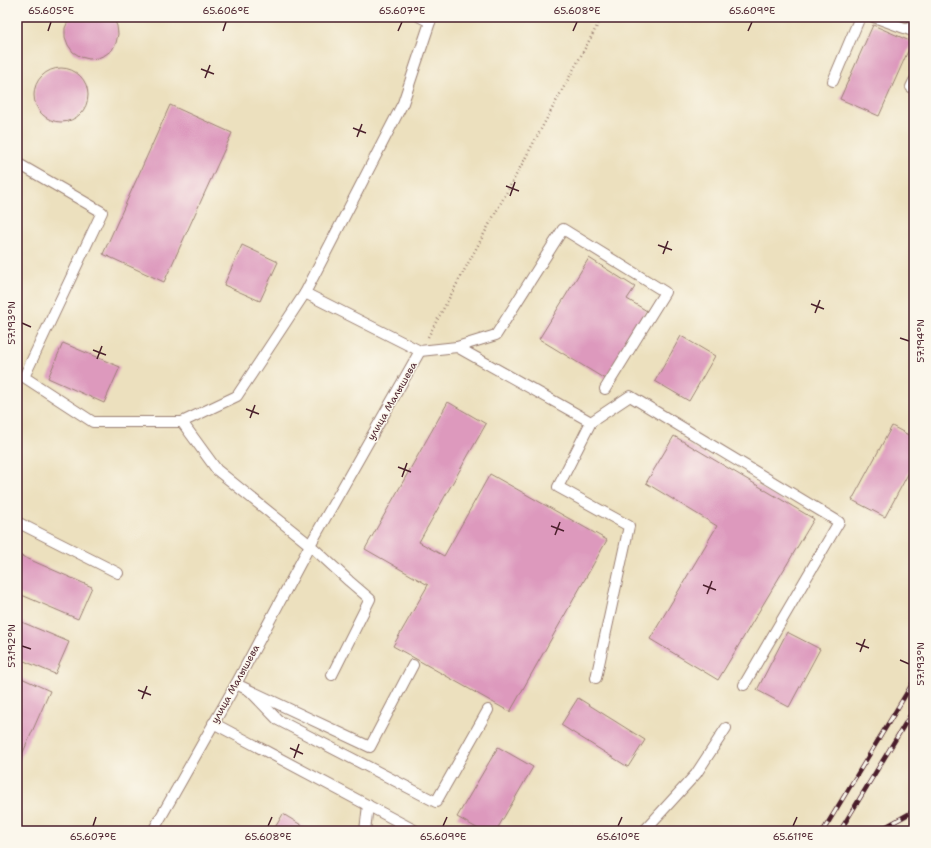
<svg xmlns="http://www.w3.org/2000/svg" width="931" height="848" font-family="'Shantell Sans',sans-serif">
<rect width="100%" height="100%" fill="#fbf7ec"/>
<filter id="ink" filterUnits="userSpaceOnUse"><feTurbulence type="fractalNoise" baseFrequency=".025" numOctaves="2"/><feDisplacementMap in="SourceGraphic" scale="8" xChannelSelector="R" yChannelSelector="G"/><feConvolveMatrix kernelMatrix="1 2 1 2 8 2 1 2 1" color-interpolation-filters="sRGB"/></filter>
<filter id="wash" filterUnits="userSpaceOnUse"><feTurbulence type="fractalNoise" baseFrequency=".012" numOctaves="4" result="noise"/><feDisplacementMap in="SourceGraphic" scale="16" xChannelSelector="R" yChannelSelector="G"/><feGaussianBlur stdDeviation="0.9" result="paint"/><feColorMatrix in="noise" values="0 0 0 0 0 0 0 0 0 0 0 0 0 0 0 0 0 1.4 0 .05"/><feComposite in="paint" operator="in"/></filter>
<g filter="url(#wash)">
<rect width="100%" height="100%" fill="#ece0be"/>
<g id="blocks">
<g fill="#dd99bd">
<polygon points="70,17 113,17 117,26 118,34 116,43 112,50 105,55 98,58 89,59 81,57 73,52 68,45 65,37 65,28"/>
<polygon points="873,25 912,42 879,116 840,99"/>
<circle cx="61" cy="95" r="27"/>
<polygon points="170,105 232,133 164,282 103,254"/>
<polygon points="242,245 278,262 260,301 224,285"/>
<polygon points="589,258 635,287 627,299 647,311 605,379 539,339"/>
<polygon points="681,336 715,356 689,401 655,381"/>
<polygon points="63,343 120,367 104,403 48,378"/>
<polygon points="448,402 486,424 419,542 444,556 490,474 607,540 510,712 393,646 428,585 365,549"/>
<polygon points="892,426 914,438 914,463 885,517 852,500"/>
<polygon points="674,436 814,519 718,680 650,639 717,526 646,483"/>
<polygon points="17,554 92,587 78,619 17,593"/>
<polygon points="17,620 69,642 55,674 17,658"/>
<polygon points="787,632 820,649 789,707 757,690"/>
<polygon points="17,676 50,691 17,766"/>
<polygon points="578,698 645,740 628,767 561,725"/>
<polygon points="498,747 533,767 496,831 482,831 457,817"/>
<polygon points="283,814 311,831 273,831"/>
</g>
</g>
</g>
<g filter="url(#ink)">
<use href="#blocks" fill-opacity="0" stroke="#9b8074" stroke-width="1"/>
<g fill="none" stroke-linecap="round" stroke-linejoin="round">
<g stroke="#9b8074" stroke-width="12">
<g id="lane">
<polyline points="420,17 430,22"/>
<polyline points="874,17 910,30 914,20"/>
<polyline points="833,81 860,17"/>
<polyline points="914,81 911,87 914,89"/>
<polyline points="17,163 102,212 24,377 93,422 182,422 237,396 305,293"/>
<polyline points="457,347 496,335 563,229 665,292 605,389"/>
<polyline points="420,351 457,347 591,422 630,396 839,522 744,685"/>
<polyline points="182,422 217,470 310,545 349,581 370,599 332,675"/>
<polyline points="591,422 558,487 629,526 596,678"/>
<polyline points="17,522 118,573"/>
<polyline points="236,684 370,747 413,665"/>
<polyline points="250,691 278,720 436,802 488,710"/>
<polyline points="213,723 416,831"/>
<polyline points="153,831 236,684 310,545 420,351 305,293 403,103 430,22 433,17"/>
<polyline points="365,831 368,805"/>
<polyline points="644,831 696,774 726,728"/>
</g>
</g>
<polyline stroke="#9b8074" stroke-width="2.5" stroke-dasharray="1 3" stroke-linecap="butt" points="428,337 602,17"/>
<use href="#lane" stroke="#fff" stroke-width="10"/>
<g stroke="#4a1f2b" stroke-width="4.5">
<g id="rail">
<polyline points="823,831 914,681"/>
<polyline points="840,831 914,709"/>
<polyline points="878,831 914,811"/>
</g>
</g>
<use href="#rail" stroke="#fbf7ec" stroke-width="3" stroke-dasharray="9" stroke-linecap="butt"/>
</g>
</g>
<path fill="none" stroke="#4a1f2b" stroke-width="1.5" d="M48 31 51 22M223 31 226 22M398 31 402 22M573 31 577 22M748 31 752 22M201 69 214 74M205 78 210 65M353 128 366 133M357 137 362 124M506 186 519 191M510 196 515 182M658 245 672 250M663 254 668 241M811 304 824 309M815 313 820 300M22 323 31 327M900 338 909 341M93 350 106 355M97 359 102 346M246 409 259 414M250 418 255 405M398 467 411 472M402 477 407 463M551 526 564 531M555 535 560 522M703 585 716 590M707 594 712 581M856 643 869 648M22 646 31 649M860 652 865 639M900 660 909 664M138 690 151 695M142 699 147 686M290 748 303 754M294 758 299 744M93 826 96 817M268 826 272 817M443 826 447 817M618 826 622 817M793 826 797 817"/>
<g text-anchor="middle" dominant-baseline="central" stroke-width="3" stroke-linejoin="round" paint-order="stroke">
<g font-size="10" fill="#4a1f2b" stroke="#fbf7ec">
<text transform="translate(392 401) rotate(-60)">улица Малышева</text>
<text transform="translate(235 684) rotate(-61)">улица Малышева</text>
</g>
</g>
<rect width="931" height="848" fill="none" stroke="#fbf7ec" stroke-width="44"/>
<rect x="22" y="22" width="887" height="804" fill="none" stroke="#4a1f2b" stroke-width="1.5"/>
<g font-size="10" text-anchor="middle" fill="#4a1f2b">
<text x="51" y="14">65.605°E</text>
<text x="226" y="14">65.606°E</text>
<text x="402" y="14">65.607°E</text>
<text x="577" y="14">65.608°E</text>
<text x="752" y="14">65.609°E</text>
<text transform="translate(11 323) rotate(-90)" y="4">57.193°N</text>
<text transform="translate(920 341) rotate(-90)" y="4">57.194°N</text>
<text transform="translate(11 646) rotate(-90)" y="4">57.192°N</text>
<text transform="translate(920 664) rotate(-90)" y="4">57.193°N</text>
<text x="93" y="840">65.607°E</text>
<text x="268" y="840">65.608°E</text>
<text x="443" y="840">65.609°E</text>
<text x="618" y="840">65.610°E</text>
<text x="793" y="840">65.611°E</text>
</g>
</svg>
